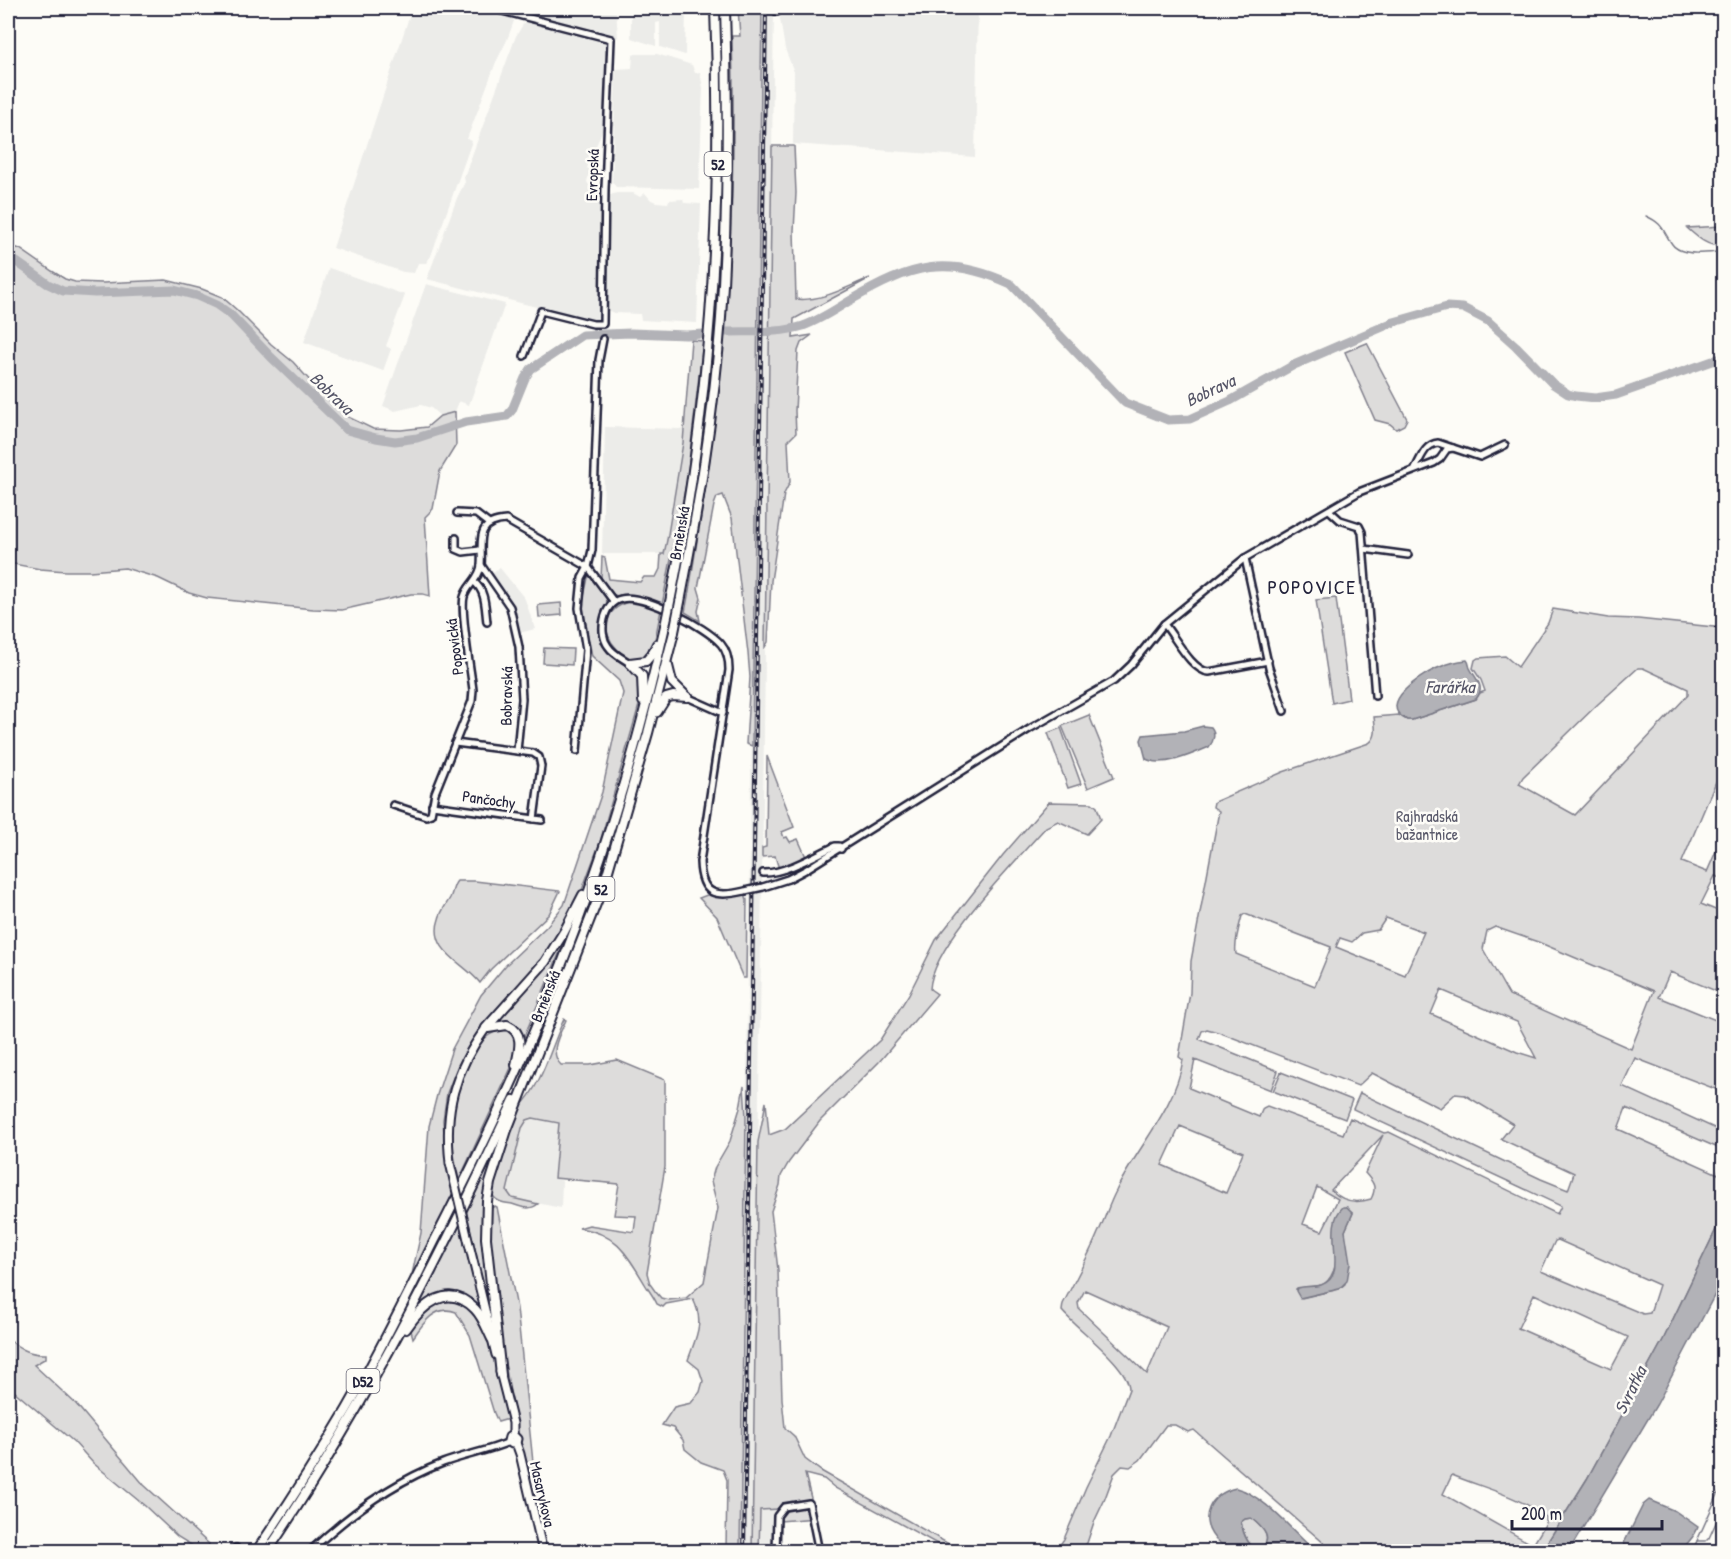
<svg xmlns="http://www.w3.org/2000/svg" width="1731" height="1559" font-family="'Patrick Hand',sans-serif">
<rect width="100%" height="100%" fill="#fdfcf7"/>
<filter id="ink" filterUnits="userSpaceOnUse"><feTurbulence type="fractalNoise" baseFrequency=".0167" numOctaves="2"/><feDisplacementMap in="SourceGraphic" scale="12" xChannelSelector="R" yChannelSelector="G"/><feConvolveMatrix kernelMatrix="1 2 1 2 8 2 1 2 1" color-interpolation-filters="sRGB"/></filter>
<g filter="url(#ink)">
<g fill="#ecece9">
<polygon points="412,8 480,8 509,15 514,21 507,40 496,62 467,139 472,141 431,256 426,263 418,263 414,273 403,272 333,248"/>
<polygon points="505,8 616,8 618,38"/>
<polygon points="631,8 686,8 685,55 660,47 660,22 656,23 656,46 631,38"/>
<polygon points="762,8 774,8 757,1238 752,1551 740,1552"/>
<polygon points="781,8 978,8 975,157 793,144 794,72 785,49 779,13"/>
<polygon points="525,21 534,21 602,40 608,47 605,124 587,168 590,170 587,182 592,188 593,192 600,194 602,198 599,323 427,279 457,198 465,182 464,177 516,36"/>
<polygon points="636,54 657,54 692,65 695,73 700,72 703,88 699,189 616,187 612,182 616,69 632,68 633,55"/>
<polygon points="617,193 633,193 640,197 645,193 651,200 656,202 668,203 669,200 683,199 684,203 701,204 697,323 641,320 640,314 614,313 607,310 610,200 610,195"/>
<polygon points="329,268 405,295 386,346 391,349 383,371 304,342"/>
<polygon points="426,284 505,304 469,405 459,401 455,412 440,416 431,408 421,405 395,411 383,406"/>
<polygon points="605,427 683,429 683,443 664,554 602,554"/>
<polygon points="500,568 525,599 535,629 519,633 513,608 490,575"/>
<polygon points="533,1118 559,1123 554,1178 562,1181 561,1208 512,1198 507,1192 522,1128 527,1119"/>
<polygon points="779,1509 780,1551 759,1552 760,1510"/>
</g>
<g fill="#dddcdb" stroke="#807f8b" stroke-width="1.5" fill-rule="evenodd">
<path d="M738 8H762L752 746 746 744 750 677 748 653 732 518 723 495 717 497 714 505 698 588 701 598 698 611 700 621 685 612C691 583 695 552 700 523 727 361 737 201 732 36H740Z"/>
<path d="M772 146H794L796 193 794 231 796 299C821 302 846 287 870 278L794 319 793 338 812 335 801 343 798 351 795 411 796 433 788 441 790 482 784 494 771 581 768 642 765 647Z"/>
<path d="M1723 226V246C1708 247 1698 238 1687 228Z"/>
<polygon points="8,245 20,249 52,271 65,279 75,282 103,283 166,280 202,289 222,297 237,310 271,344 293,362 313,384 346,416 373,429 401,430 427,427 440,416 455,412 456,445 440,471 433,509 425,517 430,596 423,594 411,594 342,610 313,609 207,598 189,593 158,578 125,568 90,571 66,571 40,569 8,563"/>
<polygon points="691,340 703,341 687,479 662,605 637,596 620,597 612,594 601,579 602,557 605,558 609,579 640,582 644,577 656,577 660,569 661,554 664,554 667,540 683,443"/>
<polygon points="1367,343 1407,419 1404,425 1396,429 1390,424 1375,420 1345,352"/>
<path d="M589 573C595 580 603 588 606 597 611 609 593 621 606 647 613 661 633 664 640 679 642 684 641 693 641 698L600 842 579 898 554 944 475 1036 458 1065 447 1093 443 1120 446 1164 453 1194 411 1279 421 1233 429 1126 437 1095 452 1049 481 995 506 965 547 926 564 905 602 792 623 693 619 681 592 656 582 606Z"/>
<polygon points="1336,598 1349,699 1332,703 1316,600"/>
<path d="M628 602H640L661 610 653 649 646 658C642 659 636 660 632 660 626 659 620 654 617 649 600 631 604 610 628 602Z"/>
<polygon points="561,603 562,615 539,617 538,605"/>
<path d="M1553 609 1608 618 1638 619 1723 628V765L1682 862 1707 872 1723 835V879L1715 876 1701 904 1723 913V994L1670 972 1659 997 1723 1023V1092L1635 1058 1622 1086 1723 1132V1150L1626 1108 1618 1129 1718 1174 1723 1160V1215L1663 1340 1587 1479 1542 1551H1333L1194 1430 1188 1432 1175 1425H1166L1140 1460 1130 1467 1122 1466 1114 1474 1104 1501 1094 1522 1087 1543 1079 1551 1055 1552 1064 1539 1086 1487 1111 1436 1129 1389C1129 1366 1077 1329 1062 1311L1063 1304C1075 1280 1088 1257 1098 1233 1105 1219 1109 1204 1116 1191 1137 1147 1175 1109 1183 1060L1179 1057 1190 993 1191 961 1219 811 1213 807 1214 802 1283 772 1369 743C1378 737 1375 726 1374 717L1399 715 1407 720H1412L1476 699 1480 693 1485 691 1481 680 1473 668 1475 660 1478 658 1505 656 1518 667 1548 623ZM1638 668H1643L1688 689V695L1575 815 1519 784 1523 777 1598 704ZM1245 914 1331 947 1315 986 1236 954C1234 942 1239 927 1242 916ZM1386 918 1424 932 1405 975 1336 947 1340 938 1352 942 1362 933 1378 930ZM1495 927 1538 942 1654 991 1631 1049 1509 995 1483 949 1487 931ZM1441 990 1517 1022 1536 1058 1517 1052 1431 1014ZM1207 1029 1221 1033 1358 1086 1372 1073 1440 1108 1455 1094 1465 1095 1513 1124 1501 1139 1574 1173 1568 1190 1541 1179 1360 1093 1353 1109 1561 1206 1557 1214 1389 1132 1384 1133 1350 1118 1343 1134 1267 1106 1263 1108 1259 1117 1189 1088 1195 1060 1271 1090 1278 1071 1199 1039 1202 1031ZM1180 1126 1243 1152 1226 1193 1162 1165ZM1383 1135 1365 1173C1374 1183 1377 1187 1371 1199 1356 1204 1342 1201 1331 1190ZM1317 1187 1338 1199 1322 1231 1303 1224ZM1346 1207 1353 1213 1345 1231V1284L1339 1289 1302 1298 1296 1289C1305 1285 1316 1288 1324 1284 1340 1274 1343 1225 1346 1207ZM1558 1240 1659 1285 1650 1313 1643 1314 1541 1271 1555 1241ZM1085 1290 1167 1327 1147 1374 1079 1309 1078 1303ZM1534 1294 1628 1337 1611 1369 1518 1328ZM1452 1475C1483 1488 1519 1496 1546 1517V1523L1533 1545 1443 1494Z"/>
<polygon points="544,648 573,649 572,665 543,663"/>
<polygon points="1089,715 1114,777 1088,788 1062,726"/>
<polygon points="1061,728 1081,784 1068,788 1048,733"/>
<polygon points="767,756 794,827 782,832 784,838 787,837 790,842 798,839 807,859 779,869 775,856 762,857 762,848 766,847"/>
<path d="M1049 802 1092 803 1097 807 1101 819 1087 834 1058 821 1046 827C1015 862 932 945 930 989L937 994 879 1062 820 1121 789 1162 781 1176 780 1185 771 1211 778 1270 782 1399 785 1428 794 1436 805 1459 821 1471 961 1551H950L835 1488 824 1479 805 1474 816 1518 780 1521 779 1509 760 1510 759 1551 752 1552 758 1142 766 1102 769 1135 785 1129 880 1040 909 994 936 940 1003 855Z"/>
<path d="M457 881H475L560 891 549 914 491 969 480 983C465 963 428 951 439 919 441 911 446 905 450 898 453 892 453 885 457 881Z"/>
<polygon points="745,893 747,900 746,978 743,978 717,917 699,898 707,895 722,897"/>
<path d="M562 947 523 1039C516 1022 510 1024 493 1024L557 948Z"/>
<path d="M564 1019 566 1020C560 1034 548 1052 561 1065H590L617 1060 665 1080V1167L647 1273 650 1284 655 1291 661 1298 669 1300 686 1298 704 1282 718 1208 711 1181 715 1167 730 1141 740 1108 744 1086 746 1117 740 1551H726L727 1480 723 1470 701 1462 685 1449 683 1440 673 1428 662 1425 674 1407 691 1403 700 1392 703 1381 699 1369 688 1360C696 1337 705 1323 693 1299L666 1304 663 1307 657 1304C654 1297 649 1291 645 1284 627 1254 616 1233 579 1228L589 1225 634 1232 636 1216 614 1215 619 1184 554 1178 559 1123 533 1118 527 1120 522 1128 507 1191 512 1198 538 1204C530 1211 521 1207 512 1204 505 1203 494 1202 492 1193 488 1178 513 1125 519 1108 543 1084 550 1049 564 1019Z"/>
<path d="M507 1029C517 1035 517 1043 517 1055L459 1180C448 1134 449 1103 470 1059 478 1043 488 1031 507 1029Z"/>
<polygon points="1281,1072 1352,1100 1345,1119 1273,1091"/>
<polygon points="491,1159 482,1212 489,1310 466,1210"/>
<path d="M495 1206 497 1207 517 1308 534 1472 527 1474C508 1388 492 1302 488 1214L491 1208Z"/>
<polygon points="460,1224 482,1313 476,1306 438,1295 419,1307 418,1305"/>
<path d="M444 1299C459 1300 470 1306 479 1319 493 1339 502 1394 508 1419L498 1422 494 1413 470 1335 456 1312C436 1304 423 1323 413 1338L410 1327 424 1309Z"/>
<path d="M8 1339C19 1348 30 1355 46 1354V1358L34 1365 76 1404 144 1485 209 1544 207 1551 199 1550 178 1537 145 1506 93 1463 74 1442 8 1386Z"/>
<path d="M1251 1518C1262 1527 1276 1540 1258 1550 1248 1546 1243 1533 1241 1522L1245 1519Z"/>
</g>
<g fill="#b2b2b7" stroke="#787885" stroke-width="1.5" fill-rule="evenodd">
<path d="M1467 660C1469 662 1469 666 1470 668 1476 680 1486 686 1476 699L1412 720H1407C1374 704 1424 673 1440 667 1449 663 1458 661 1467 660Z"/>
<path d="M1203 726 1211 727C1216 733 1214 741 1209 747 1193 754 1163 768 1146 759L1141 740 1143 735 1184 731Z"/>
<path d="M1343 1207H1347L1353 1213 1345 1231 1350 1263 1347 1281 1339 1289 1300 1298 1296 1291 1297 1288C1305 1286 1313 1287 1321 1285 1351 1276 1320 1228 1343 1207Z"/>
<polygon points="1723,1215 1723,1279 1657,1404 1569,1551 1542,1551 1587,1479 1663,1340"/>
<path d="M1236 1488C1264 1495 1293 1532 1315 1551H1231C1227 1547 1221 1545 1216 1540 1197 1518 1210 1494 1236 1488ZM1251 1518C1262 1527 1276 1540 1258 1550 1248 1546 1243 1533 1241 1522L1245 1519Z"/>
<path d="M1649 1500 1675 1511 1698 1527C1695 1537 1687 1542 1682 1551H1626L1624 1543 1643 1505Z"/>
</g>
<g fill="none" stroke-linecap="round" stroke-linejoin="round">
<g stroke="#787885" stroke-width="1.5">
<path d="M1646 216C1664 224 1662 230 1672 244 1681 257 1710 253 1724 251"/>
<polyline points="1697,1541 1706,1541 1709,1538 1724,1505"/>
<polyline points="1692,1552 1724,1481"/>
</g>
<g stroke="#b2b2b7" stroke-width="9">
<polyline points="8,256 48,284 63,291 95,293 174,290 197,296 217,305 231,315 271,357 347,430 376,438 395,441 417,438 466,422 507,416 512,410 525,378 531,369 582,335 631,333 686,335 704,334"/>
<path d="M725 332C751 331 778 334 803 326 820 320 836 309 851 300 911 265 947 254 1011 284L1125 403 1168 420 1190 419 1230 401 1294 365 1338 346 1394 322 1447 307 1463 308 1488 321 1516 346 1553 384 1568 394 1576 396 1595 398 1616 395 1724 357"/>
</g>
<g stroke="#22223b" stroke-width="10">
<g id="minor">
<polyline points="491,8 611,39 605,189 603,324 593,324 541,311 524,356"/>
<polyline points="777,12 777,8"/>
<path d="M1415 469C1421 458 1425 444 1438 443L1480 457 1505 445"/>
<polyline points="1329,510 1340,520 1359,526 1362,532 1375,696"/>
<polyline points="457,513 476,514 489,524"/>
<polyline points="456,538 456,549 463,552 480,550"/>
<polyline points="1364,549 1408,555"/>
<polyline points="1245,558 1269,668 1284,711"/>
<polyline points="481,565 510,607 519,647 522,699 517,751"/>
<path d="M474 582C486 591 485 608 487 622"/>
<path d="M1164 624C1175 637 1192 671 1209 672L1268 661"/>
<path d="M630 663C622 658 613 654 608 646 598 633 603 603 621 599 643 593 706 627 721 644 727 651 729 661 729 670L700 862C701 895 715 898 745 891"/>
<polyline points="687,697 723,713"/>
<polyline points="455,743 533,753 539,757 541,766 534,819"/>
<polyline points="577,751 586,650 579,608 582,578 588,567 592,550 599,360 603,339"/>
<path d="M393 805 426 816 431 814 435 793 472 701 473 690C471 672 460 611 464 597 467 585 480 579 481 565 483 544 473 522 506 520L588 567 614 602"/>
<polyline points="432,805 542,820"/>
<path d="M763 873C784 874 816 855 835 846H839L841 849"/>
<polyline points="763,887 788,879 805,870 1031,728 1114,681 1131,665 1164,624 1245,558 1359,492 1434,463 1440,459 1447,449 1453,448"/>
<polyline points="236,1548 240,1552"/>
<path d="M309 1552C348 1515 393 1482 443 1463 464 1455 488 1451 509 1442"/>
<polyline points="776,1552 777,1516 784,1507 809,1503 819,1552"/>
</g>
</g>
<g stroke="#22223b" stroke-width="11">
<g id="major">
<path d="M450 1163C444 1110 454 1071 486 1028"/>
<polyline points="469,1244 496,1355"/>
<polyline points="500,1372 513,1423 513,1435 517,1439 516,1443 520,1454 543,1552"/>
<polyline points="513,1435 509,1437 508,1441 512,1444 516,1443"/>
</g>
</g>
<g stroke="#22223b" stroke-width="12">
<g id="highway">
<path d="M671 597C711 402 723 206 715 8"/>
<path d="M680 602C698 508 714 414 721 318 728 214 728 111 725 8"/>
<polyline points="630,663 642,676 643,701"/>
<polyline points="630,663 646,661 652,654 657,644"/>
<polyline points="668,666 672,682 687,697"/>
<polyline points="657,712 666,698 673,696 687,697"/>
<polyline points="486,1028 545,962 564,932 583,895"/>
<path d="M488 1028 507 1025C525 1033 519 1050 516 1065"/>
<path d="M406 1329C422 1305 448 1281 475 1309 483 1317 487 1329 492 1339"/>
<polyline points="501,1375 486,1238 487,1201 490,1183 507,1130 605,881 648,733 674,632"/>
<path d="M256 1552C288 1505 318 1458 347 1409 378 1355 406 1298 434 1242 470 1172 505 1101 535 1029 591 899 634 764 665 626"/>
<path d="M267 1552C364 1409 442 1256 514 1100"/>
</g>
</g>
<use href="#minor" stroke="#fdfcf7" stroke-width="5"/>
<use href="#major" stroke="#fdfcf7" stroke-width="7"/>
<use href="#highway" stroke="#fdfcf7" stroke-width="8"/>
<g stroke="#22223b" stroke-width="4">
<polyline id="rail" points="744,1552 766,8"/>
</g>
<use href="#rail" stroke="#fdfcf7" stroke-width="1.5" stroke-dasharray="4.5" stroke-linecap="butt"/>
<g stroke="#22223b" stroke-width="10" stroke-linecap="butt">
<polyline id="minor-bridge" points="745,891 763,887"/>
</g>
<g stroke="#22223b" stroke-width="11" stroke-linecap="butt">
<polyline id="major-bridge" points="450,1163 469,1244"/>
</g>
<g stroke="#22223b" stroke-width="12" stroke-linecap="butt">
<g id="highway-bridge">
<polyline points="665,626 671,597"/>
<polyline points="674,632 680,602"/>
</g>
</g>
<use href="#minor-bridge" stroke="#fdfcf7" stroke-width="5"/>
<use href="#major-bridge" stroke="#fdfcf7" stroke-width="7"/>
<use href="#highway-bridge" stroke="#fdfcf7" stroke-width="8"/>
</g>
</g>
<g text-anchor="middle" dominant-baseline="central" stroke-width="5" stroke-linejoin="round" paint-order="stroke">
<g fill="#fdfcf7" stroke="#646373" stroke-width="1.5">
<rect x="704.5" y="152" width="27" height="24" rx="4.5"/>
<rect x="587.5" y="877" width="27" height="24" rx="4.5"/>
<rect x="346.5" y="1369" width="33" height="24" rx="4.5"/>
</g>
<g font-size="15" font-weight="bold" fill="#22223b">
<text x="718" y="164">52</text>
<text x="601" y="889">52</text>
<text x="363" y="1381">D52</text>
</g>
<g font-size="16" fill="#22223b" stroke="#fdfcf7">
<text transform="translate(592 175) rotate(-88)">Evropská</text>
<text transform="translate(679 533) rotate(-80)">Brněnská</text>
<text transform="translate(454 647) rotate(-97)">Popovická</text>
<text transform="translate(506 696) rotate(-89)">Bobravská</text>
<text transform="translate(489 799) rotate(8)">Pančochy</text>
<text transform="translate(545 996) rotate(-68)">Brněnská</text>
<text transform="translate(543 1494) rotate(77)">Masarykova</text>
</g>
<g font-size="16" fill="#5a5a6b" stroke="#fdfcf7">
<text x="1427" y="816">Rajhradská<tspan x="1427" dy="18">bažantnice</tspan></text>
</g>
<g font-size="18" font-style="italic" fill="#545466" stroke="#fdfcf7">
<text transform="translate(1210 390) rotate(-25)">Bobrava</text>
<text transform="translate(332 393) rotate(44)">Bobrava</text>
<text x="1450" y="686">Farářka</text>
<text transform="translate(1630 1390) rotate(-64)">Svratka</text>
</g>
<g font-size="20" letter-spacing="1.5" fill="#22223b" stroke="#fdfcf7">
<text x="1312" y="586">POPOVICE</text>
</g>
</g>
<rect width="1731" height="1559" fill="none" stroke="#fdfcf7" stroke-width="30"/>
<rect x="15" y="15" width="1701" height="1529" fill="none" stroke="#22223b" stroke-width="2" filter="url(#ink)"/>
<path d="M1512 1520v9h150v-9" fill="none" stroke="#22223b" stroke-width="3"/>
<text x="1521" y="1520" font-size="18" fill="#22223b" stroke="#fdfcf7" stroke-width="4.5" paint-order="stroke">200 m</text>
</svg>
